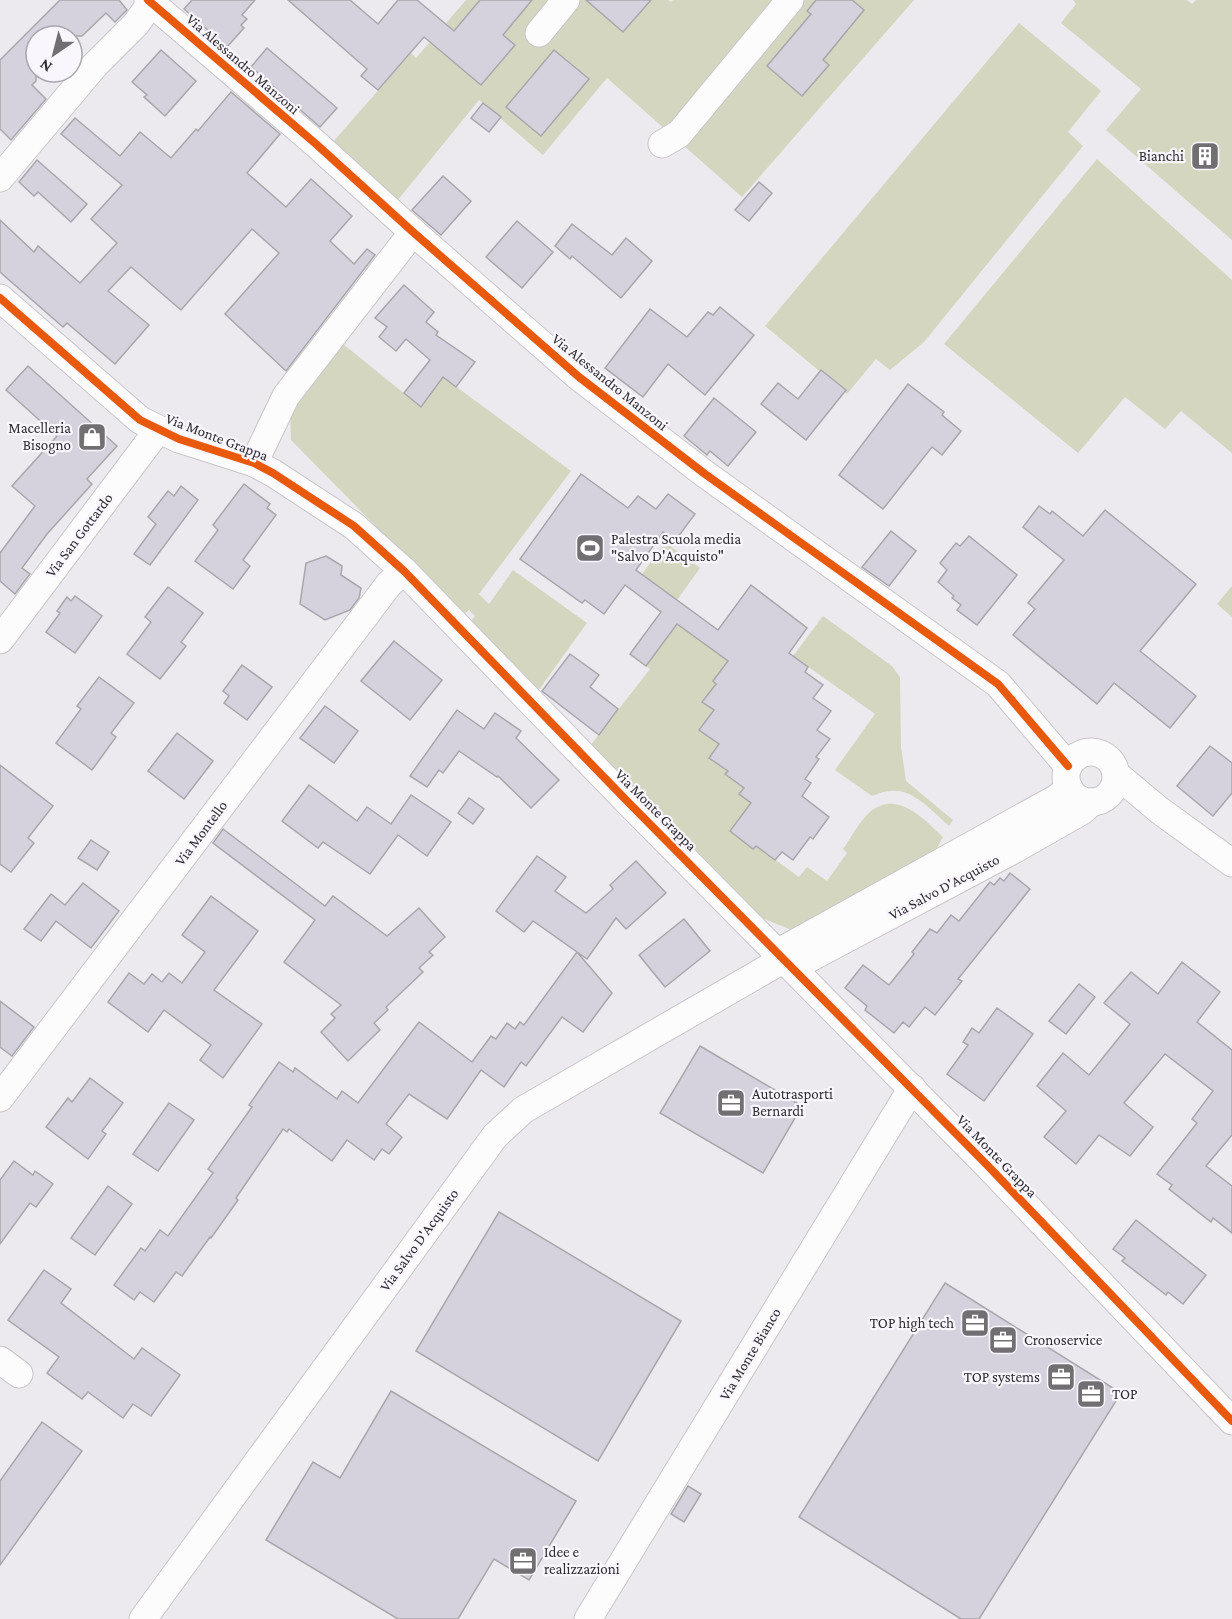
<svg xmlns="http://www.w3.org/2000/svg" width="1232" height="1619" font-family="'Crimson Pro',serif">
<rect width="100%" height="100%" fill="#edeaef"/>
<g fill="#d5d6bf">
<polygon points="466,0 668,0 671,2 673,0 914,0 742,197 607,78 543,155 479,100 397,201 332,143 411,53 416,58"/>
<polygon points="1073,0 1187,0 1192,4 1196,0 1232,0 1232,240 1106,130 1141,89 1061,23 1076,4"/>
<polygon points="1019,23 1101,91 1068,132 1083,146 924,342 890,370 876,359 847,394 765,326"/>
<polygon points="1097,159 1232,280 1232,453 1181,411 1165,429 1125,397 1078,453 944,344"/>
<polygon points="343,344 421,407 443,377 571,471 479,594 489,604 513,570 587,623 538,691 470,622 475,616 469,610 463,615 291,440 290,411"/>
<polygon points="670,546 700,568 677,600 642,574 662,547"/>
<polygon points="1232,586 1232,617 1217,604"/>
<path d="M823 616 892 666 900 677 901 747 906 781 953 820 949 826C934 813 913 788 891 791 884 791 878 794 872 796L835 770 875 714 793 656Z"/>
<path d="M677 624 728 661 713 681 716 684 703 702 723 718 699 730 713 740 719 732 725 736 710 758 728 771 726 774 744 788 739 794 751 803 730 832 753 849 756 846 799 877 807 867 827 881 847 853 843 849C851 838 860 820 871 811 898 790 924 819 943 837L937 848 794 931 757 916 590 746 650 669 646 666Z"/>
</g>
<g fill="#d5d2de" stroke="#a9a7ab" stroke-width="1.5">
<polygon points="60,0 119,0 127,10 115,22 106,13 82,36 36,36 36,81 32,85 46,99 11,140 0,129 0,60"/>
<polygon points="192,0 255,0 242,15 247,19 241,25 244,28 227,47 184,9"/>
<polygon points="288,0 350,0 378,24 398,0 417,0 454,31 480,0 532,0 503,35 515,45 481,85 424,37 378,90 361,76 367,69"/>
<polygon points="586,0 651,0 623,32"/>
<polygon points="816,0 852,0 864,10 823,60 829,65 802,96 767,66 811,14 807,11"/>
<polygon points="267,48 337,108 320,127 251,67"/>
<polygon points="161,50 196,81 165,116 144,97 147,95 132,82"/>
<polygon points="554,50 589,79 541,136 506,107"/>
<polygon points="231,92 280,134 247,173 286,207 311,179 352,216 330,241 354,264 367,249 375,255 286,371 225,314 279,253 252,229 181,310 131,267 108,291 149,325 115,364 67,323 63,327 0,272 0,220 34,252 38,246 80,283 117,243 91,219 122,185 61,134 75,118 120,156 140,132 171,158 196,129 198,131"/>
<polygon points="483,103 501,117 489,132 471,118"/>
<polygon points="1204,143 1217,154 1205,169 1192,158"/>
<polygon points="37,160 87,204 71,222 38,192 34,196 19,182"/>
<polygon points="443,176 471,201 441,235 412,210"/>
<polygon points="759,182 772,193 749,221 735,210"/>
<polygon points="517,221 553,252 522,288 486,257"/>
<polygon points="572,224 612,255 626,238 652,261 621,298 572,256 570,259 555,246"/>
<polygon points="404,285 434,312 426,322 438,332 436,335 475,362 456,387 443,377 421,407 404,393 430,360 406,339 396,351 379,337 387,327 375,318"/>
<polygon points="720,307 754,335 705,395 668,364 643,397 605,368 650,309 687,337 708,312 713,315"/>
<polygon points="28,366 117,446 87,479 92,484 47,534 22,568 30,574 15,594 0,581 0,553 35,506 12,486 57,436 6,390"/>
<polygon points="821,370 846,390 806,440 761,404 778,383 798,399"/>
<polygon points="908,384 944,412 942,415 961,431 942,455 932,447 883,509 839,475"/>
<polygon points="714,398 756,432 728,466 710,451 707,455 684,436"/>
<polygon points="581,474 628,508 638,496 656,509 668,494 695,514 675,541 663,532 636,570 718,630 751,585 807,628 789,653 808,667 805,672 823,685 813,698 831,711 817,730 830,739 816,757 819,759 805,779 811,783 802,796 829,817 813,839 810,837 793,860 782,852 775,860 756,846 753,849 730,831 751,803 739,794 744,788 725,774 728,771 709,758 719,744 699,730 714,710 702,702 716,684 713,681 728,661 677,624 646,666 630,654 661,612 625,585 604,614 585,600 582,603 520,559"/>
<polygon points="244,484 270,504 267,508 276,515 243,560 250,566 233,589 195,561 218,530 213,525"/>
<polygon points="181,486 198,500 150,565 134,554 156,524 148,517 168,491 174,496"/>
<polygon points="1039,506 1050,514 1052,511 1083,536 1105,510 1196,584 1140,651 1196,696 1170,728 1114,683 1097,704 1013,635 1035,609 1028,603 1064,560 1023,527"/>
<polygon points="891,531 916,551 889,586 862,567"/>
<polygon points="969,536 1017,575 977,625 957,610 961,605 952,598 954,596 938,582 947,570 940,563 956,543 960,546"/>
<polygon points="326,556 342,566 341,575 361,588 359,598 350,610 325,620 300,604 306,563"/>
<polygon points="168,587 203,613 181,642 186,646 160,679 127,654 151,622 145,617"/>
<polygon points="75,596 102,616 75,653 46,632 60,613 57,611 67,597 71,601"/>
<polygon points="394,641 442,680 410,720 361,681"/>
<polygon points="570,654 599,675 590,687 618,709 599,735 542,691"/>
<polygon points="242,665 272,687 247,720 224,703 229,696 223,691"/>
<polygon points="99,677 134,703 111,733 116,737 92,770 56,743 81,709 77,706"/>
<polygon points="325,706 358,731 334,763 300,738"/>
<polygon points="457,710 484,729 495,713 521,731 516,738 559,780 531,808 498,776 497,777 459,751 443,773 439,770 427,787 410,776"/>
<polygon points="177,733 213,761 184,799 148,771"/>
<polygon points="1210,746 1232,763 1232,793 1213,816 1177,786"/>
<polygon points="0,765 53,806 28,838 34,843 11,872 0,864"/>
<polygon points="309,785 357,821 367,807 391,824 411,795 451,822 427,856 398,835 370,874 323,842 318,848 282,821"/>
<polygon points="469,798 484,809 473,824 458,813"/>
<polygon points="223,829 325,906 333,896 387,936 419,908 445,937 429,952 433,955 419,968 423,972 386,1007 388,1010 374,1023 380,1030 348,1061 321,1032 335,1018 331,1014 341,1005 284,962 315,920 213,843"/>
<polygon points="91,840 109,852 97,870 78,858"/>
<polygon points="537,856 566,877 555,891 586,913 613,889 610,885 636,861 666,893 626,929 616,918 587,959 577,952 612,993 583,1032 562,1017 526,1066 521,1062 504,1087 481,1070 447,1119 409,1094 386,1124 402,1137 389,1154 382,1149 374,1160 347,1140 332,1161 289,1129 287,1132 283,1129 236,1198 238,1200 211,1238 210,1237 182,1276 176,1272 154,1302 140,1292 134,1300 114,1285 141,1248 145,1251 160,1230 168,1236 213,1173 208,1169 252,1107 249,1105 279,1062 293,1072 295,1068 337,1099 342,1091 358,1103 419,1022 472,1062 491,1036 496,1039 507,1023 515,1029 520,1022 524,1025 577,952 533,921 524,932 496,911"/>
<polygon points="1010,873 1030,889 958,979 962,981 935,1015 925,1007 909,1027 903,1022 894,1033 865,1010 867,1006 845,988 863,965 889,985 914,954 912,952 930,929 937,933 951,915 959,921 990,882 994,885 1000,878 1004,881"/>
<polygon points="83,883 119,911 91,948 56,921 41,941 24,929 51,894 65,905"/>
<polygon points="211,896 258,931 214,990 262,1024 223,1078 200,1060 211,1045 164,1010 148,1032 108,1002 129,973 144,984 152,974 162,982 169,973 182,983 205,952 182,935"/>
<polygon points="684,919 710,951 665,987 639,955"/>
<polygon points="1182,962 1220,992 1197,1022 1232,1050 1232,1135 1206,1166 1232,1186 1232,1233 1213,1218 1211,1222 1169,1189 1172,1185 1157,1174 1197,1123 1192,1119 1213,1091 1165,1054 1124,1103 1153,1127 1130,1156 1099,1135 1076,1164 1044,1137 1066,1111 1037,1086 1063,1053 1089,1075 1130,1024 1104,1003 1131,972 1158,994"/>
<polygon points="1079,984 1095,997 1066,1034 1049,1021"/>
<polygon points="0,1001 34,1027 12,1056 0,1047"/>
<polygon points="997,1008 1033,1034 984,1101 947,1074 968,1045 963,1042 972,1028 979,1033"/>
<polygon points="700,1046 802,1106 763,1173 660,1113"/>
<polygon points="90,1078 123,1103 102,1131 106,1134 88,1159 46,1127 68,1098 72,1102"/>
<polygon points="169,1103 194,1120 158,1171 133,1154"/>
<polygon points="14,1161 33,1175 35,1171 53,1184 36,1207 30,1203 0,1244 0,1180"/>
<polygon points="108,1186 132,1204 95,1255 71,1238"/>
<polygon points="499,1212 681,1321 598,1461 416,1351"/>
<polygon points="1136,1220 1206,1275 1183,1304 1168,1292 1166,1295 1122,1261 1125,1258 1113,1249"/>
<polygon points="44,1270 71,1289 61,1303 134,1359 142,1348 180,1375 151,1416 133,1404 123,1418 88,1392 82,1399 47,1373 59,1357 8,1320"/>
<polygon points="945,1283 1121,1393 979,1619 961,1619 799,1517"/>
<polygon points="391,1391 576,1501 529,1580 494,1559 458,1619 398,1619 266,1540 313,1462 340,1478"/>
<polygon points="42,1422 82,1451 0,1565 0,1481"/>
<polygon points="688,1486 701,1494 684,1522 671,1514"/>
</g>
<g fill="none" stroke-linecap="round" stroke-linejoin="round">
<g stroke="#c9c6ca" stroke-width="29">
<g id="minor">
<polyline points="148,0 316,144 413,232 579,377 705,474 998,684 1068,766"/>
<polyline points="539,33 566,0"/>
<polyline points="662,144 679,134 790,0"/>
<polyline points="0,178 95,65 136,24 153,0"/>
<polyline points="0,298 140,420 179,439 254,463 273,473 354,526 404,571 628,802 988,1166 1232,1421"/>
<polyline points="254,463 286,396 413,232"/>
<polyline points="0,640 158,430"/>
<circle cx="1091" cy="777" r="25"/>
<polyline points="1116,774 1159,810 1232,863"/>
<polyline points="777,953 1037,809 1057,798 1069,788"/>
<polyline points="793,967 1017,848 1082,811 1092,802"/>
<polyline points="0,1098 389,584 404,571"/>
<polyline points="0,1360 19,1374"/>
<polyline points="143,1619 495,1136 523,1110 784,959"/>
<polyline points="588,1619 912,1088"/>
</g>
</g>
<use href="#minor" stroke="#fcfcfd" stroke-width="27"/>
<g stroke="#faf6fe" stroke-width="11">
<g id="cycleway">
<polyline points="148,0 316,144 413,232 579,377 705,474 998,684 1068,766"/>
<polyline points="0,298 140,420 179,439 254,463 273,473 354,526 404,571 628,802 988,1166 1232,1421"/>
</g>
</g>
<use href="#cycleway" stroke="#e8590c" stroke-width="8"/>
</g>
<defs>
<g id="building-square" transform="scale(1.5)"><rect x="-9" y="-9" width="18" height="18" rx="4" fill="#726f73" stroke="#faf6fe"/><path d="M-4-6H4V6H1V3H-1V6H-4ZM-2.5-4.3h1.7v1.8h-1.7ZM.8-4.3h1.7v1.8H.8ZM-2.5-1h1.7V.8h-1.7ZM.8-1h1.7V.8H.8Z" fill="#fff"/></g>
<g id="shop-square" transform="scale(1.5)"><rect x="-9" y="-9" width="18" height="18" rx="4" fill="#726f73" stroke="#faf6fe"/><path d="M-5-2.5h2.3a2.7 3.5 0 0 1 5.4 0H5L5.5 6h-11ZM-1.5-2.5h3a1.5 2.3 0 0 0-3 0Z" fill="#fff"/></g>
<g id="stadium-square" transform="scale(1.5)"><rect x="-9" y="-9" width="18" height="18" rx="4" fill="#726f73" stroke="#faf6fe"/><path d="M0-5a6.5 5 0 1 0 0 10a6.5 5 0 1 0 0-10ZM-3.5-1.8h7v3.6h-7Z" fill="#fff"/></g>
<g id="office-square" transform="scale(1.5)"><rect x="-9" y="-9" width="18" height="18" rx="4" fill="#726f73" stroke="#faf6fe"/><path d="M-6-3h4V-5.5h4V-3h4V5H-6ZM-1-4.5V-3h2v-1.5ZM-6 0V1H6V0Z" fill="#fff"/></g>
</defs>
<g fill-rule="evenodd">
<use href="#building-square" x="1205" y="156"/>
<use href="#shop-square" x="92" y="437"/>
<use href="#stadium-square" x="590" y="548"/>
<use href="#office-square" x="731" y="1103"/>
<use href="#office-square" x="975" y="1323"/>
<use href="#office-square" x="1003" y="1340"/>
<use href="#office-square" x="1061" y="1377"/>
<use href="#office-square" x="1091" y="1394"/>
<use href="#office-square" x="523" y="1561"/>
</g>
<g text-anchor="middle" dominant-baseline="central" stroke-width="4.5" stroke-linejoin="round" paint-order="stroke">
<g font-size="15" fill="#2f2d30" stroke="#faf6fe">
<text transform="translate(243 64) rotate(41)">Via Alessandro Manzoni</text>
<text transform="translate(610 382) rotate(39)">Via Alessandro Manzoni</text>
<text transform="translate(217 437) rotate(21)">Via Monte Grappa</text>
<text transform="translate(79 535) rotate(-53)">Via San Gottardo</text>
<text transform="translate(656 810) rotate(45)">Via Monte Grappa</text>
<text transform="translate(201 833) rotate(-53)">Via Montello</text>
<text transform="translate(944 887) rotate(-28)">Via Salvo D'Acquisto</text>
<text transform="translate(997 1156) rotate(46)">Via Monte Grappa</text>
<text transform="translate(419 1240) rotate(-54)">Via Salvo D'Acquisto</text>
<text transform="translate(750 1354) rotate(-59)">Via Monte Bianco</text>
</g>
<g font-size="15" fill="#2f2d30" stroke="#faf6fe" text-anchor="start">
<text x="1184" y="156" text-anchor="end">Bianchi</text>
<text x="71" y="428" text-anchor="end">Macelleria<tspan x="71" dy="17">Bisogno</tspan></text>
<text x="611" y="539">Palestra Scuola media<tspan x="611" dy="17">"Salvo D'Acquisto"</tspan></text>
<text x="752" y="1094">Autotrasporti<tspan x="752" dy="17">Bernardi</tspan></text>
<text x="954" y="1323" text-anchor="end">TOP high tech</text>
<text x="1024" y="1340">Cronoservice</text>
<text x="1040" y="1377" text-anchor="end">TOP systems</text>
<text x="1112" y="1394">TOP</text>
<text x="544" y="1552">Idee e<tspan x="544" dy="17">realizzazioni</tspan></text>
</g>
</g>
<g transform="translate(54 54) rotate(215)"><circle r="28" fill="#faf6fe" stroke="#a9a6ac" stroke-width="1.5"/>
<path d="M0-4.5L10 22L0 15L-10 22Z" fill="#726f73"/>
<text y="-9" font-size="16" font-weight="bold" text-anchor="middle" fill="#2f2d30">N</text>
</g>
</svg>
